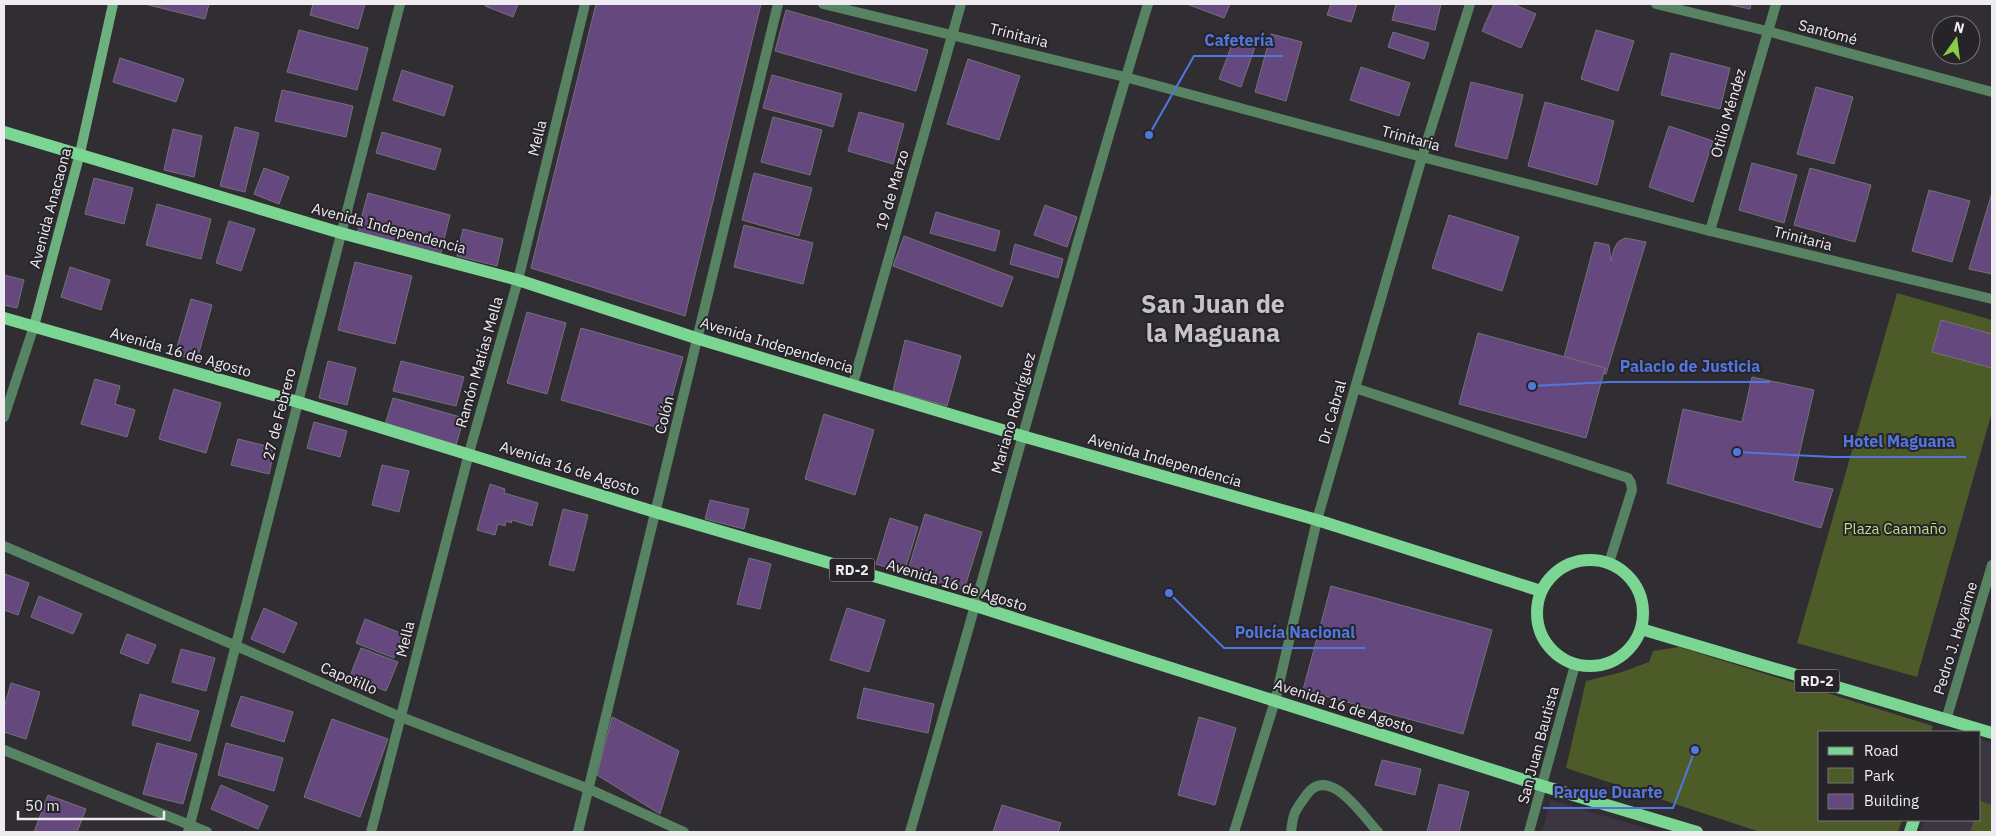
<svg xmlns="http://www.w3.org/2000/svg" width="1996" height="836" font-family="'IBM Plex Sans',sans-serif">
<rect width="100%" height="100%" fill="#302e33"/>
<g fill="#3b3641">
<polygon points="1980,740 1992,743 1992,832 1920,832 1924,820 1980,820"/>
<polygon points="1551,800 1658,832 1542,832"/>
</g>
<g fill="#4d5b29">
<polygon points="1897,293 1992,320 1992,412 1917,677 1797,643"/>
<polygon points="1679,647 1933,726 1931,732 1820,732 1820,820 1902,820 1898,832 1760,832 1566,768 1586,681 1622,672 1649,662 1653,651"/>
<polygon points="1980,801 1992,805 1992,832 1970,832 1974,820 1980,820"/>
</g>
<g fill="#64487e" stroke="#747278">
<polygon points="145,4 209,4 205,19"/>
<polygon points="313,4 365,4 358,29 310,15"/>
<polygon points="486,4 518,4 513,17 485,6"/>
<polygon points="596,4 761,4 685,316 531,268"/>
<polygon points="1187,4 1230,4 1224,18"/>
<polygon points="1331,4 1357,4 1351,22 1327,15"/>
<polygon points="1396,4 1441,4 1435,30 1392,20"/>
<polygon points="1494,4 1513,4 1536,14 1521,48 1482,31"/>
<polygon points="1727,4 1751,4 1750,9"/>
<polygon points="786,10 928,50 916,91 775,51"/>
<polygon points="299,30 368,48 357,90 287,72"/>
<polygon points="1596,30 1634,41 1618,91 1581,79"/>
<polygon points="1393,32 1429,43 1424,59 1388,47"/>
<polygon points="1271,34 1302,42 1286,101 1255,92"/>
<polygon points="1234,39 1255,47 1241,87 1219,79"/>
<polygon points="1671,53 1730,68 1720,109 1661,95"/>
<polygon points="120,58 184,79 176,102 113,82"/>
<polygon points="968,59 1020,76 999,140 947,124"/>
<polygon points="1361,67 1410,83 1399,116 1350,100"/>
<polygon points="402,70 453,86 444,116 393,100"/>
<polygon points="772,75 842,94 833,127 763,108"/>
<polygon points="1471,82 1523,95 1507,159 1455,146"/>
<polygon points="1816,87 1853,97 1834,164 1797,154"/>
<polygon points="282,90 353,106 346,137 275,121"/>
<polygon points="1545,102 1614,121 1597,185 1528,166"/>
<polygon points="859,112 904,124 893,164 848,151"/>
<polygon points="773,117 822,130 810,175 761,162"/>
<polygon points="1669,126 1713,141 1693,202 1649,187"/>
<polygon points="235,127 259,133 245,192 220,186"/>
<polygon points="173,129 202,136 194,177 164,170"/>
<polygon points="382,132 441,149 435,170 376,153"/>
<polygon points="1752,163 1797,175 1784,223 1739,210"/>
<polygon points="264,168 289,177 279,204 254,194"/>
<polygon points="1810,168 1871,185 1855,242 1794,225"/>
<polygon points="754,173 812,188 799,236 742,220"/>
<polygon points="94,178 133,188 124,224 85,214"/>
<polygon points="1929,190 1970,201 1952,262 1912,251"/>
<polygon points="368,193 450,215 440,256 357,234"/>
<polygon points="1992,193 1992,274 1969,269"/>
<polygon points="157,204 211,219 201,259 146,245"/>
<polygon points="1045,205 1077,217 1067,247 1034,235"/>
<polygon points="936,212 1000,231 995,251 930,233"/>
<polygon points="1449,215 1519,237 1502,291 1432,268"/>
<polygon points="229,221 255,229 241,271 216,263"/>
<polygon points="744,225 813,243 803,284 734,267"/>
<polygon points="463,229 503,239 497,266 457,256"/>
<polygon points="904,236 1013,277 1002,307 893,266"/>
<polygon points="1625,238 1646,242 1606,374 1563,361 1595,242 1609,245 1611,261 1614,249 1618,242"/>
<polygon points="1015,244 1063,259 1058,278 1010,264"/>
<polygon points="355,262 412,276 395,344 338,330"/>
<polygon points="70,267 110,280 101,310 61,297"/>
<polygon points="4,275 24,280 17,308 4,305"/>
<polygon points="191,299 212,305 197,360 175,354"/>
<polygon points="527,312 566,323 547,394 507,383"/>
<polygon points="1941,320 1992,334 1992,368 1932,352"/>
<polygon points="581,328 683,357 663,429 561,400"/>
<polygon points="1478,333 1605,368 1586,438 1459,404"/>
<polygon points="905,340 961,356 947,406 893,391"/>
<polygon points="328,361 356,368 347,405 319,398"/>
<polygon points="401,361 464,377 456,406 393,391"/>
<polygon points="1752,377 1814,390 1793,481 1833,489 1821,528 1667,483 1683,409 1742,422"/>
<polygon points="95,379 120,386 115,404 135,410 127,437 81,424"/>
<polygon points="174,389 221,403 206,453 159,439"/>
<polygon points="393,398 464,418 456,445 385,425"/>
<polygon points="824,414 874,430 855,495 805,479"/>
<polygon points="314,422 347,431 340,457 307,448"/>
<polygon points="238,439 275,448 269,474 231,465"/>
<polygon points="382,465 409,471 399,512 372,505"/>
<polygon points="490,484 505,489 504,493 538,503 532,526 512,520 511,523 506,521 505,526 498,524 495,535 477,530"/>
<polygon points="710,500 749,509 744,529 705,519"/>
<polygon points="563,509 588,515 574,571 549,565"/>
<polygon points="925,514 982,532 964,590 907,573"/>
<polygon points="890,518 918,527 904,573 876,564"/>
<polygon points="749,558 771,564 760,609 737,604"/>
<polygon points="5,574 29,583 18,615 4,610 4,579"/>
<polygon points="1331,586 1492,630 1463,734 1303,690"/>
<polygon points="39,596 82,614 73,634 31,617"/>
<polygon points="264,608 297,623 284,653 251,639"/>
<polygon points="847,608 885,620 869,672 830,660"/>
<polygon points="365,619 403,634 394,658 356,643"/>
<polygon points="127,634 156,645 148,664 120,653"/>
<polygon points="361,648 398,662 386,691 350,676"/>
<polygon points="181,649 215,658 206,691 172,682"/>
<polygon points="11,683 40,692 26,739 4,732 4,708"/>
<polygon points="864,688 934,704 928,733 857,718"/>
<polygon points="140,694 199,711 190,741 132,725"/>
<polygon points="241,696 293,712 284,742 231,726"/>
<polygon points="612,717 679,751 660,814 597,775"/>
<polygon points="1199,717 1236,728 1215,805 1178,795"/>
<polygon points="332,719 388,739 360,817 304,797"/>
<polygon points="157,743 197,754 183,804 143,794"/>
<polygon points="226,743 283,758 274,791 218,775"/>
<polygon points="1382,760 1421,769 1415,795 1375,785"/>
<polygon points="1439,784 1469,792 1459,832 1427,832"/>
<polygon points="221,785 268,806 258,829 211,809"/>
<polygon points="48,795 86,809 77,832 34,832"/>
<polygon points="1002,805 1061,823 1058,832 993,832"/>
</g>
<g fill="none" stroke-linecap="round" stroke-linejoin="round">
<g stroke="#588362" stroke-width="10">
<polyline points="823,4 1125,77 1422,157"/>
<polyline points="1656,4 1767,31 1992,92"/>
<polyline points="1710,231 1776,4"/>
<polyline points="853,384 961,4"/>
<polyline points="1355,388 1628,478 1631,483 1632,490 1609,563"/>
<polyline points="4,546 401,717 589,789 684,832"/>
<polyline points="1946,720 1992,565"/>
<polyline points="4,750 207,832"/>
<polyline points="188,832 400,4"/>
<polyline points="371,832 469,453 518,280 585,4"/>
<polyline points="578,832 778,4"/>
<path d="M910 832C991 556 1064 279 1148 4"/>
<path d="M1291 832C1293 814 1294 812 1305 797 1328 762 1361 814 1378 832"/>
<polyline points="1529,832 1575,665"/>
</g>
<g stroke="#588362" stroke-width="10">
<polyline points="1422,157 1710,231 1992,299"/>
<polyline points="4,417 34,326"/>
<polyline points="1234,832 1275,701 1317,520 1355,388 1422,157 1470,4"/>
</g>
<polyline stroke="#6db27e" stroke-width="10" points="34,326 80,153 113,4"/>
<g stroke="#7cd693" stroke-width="12">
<polyline points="4,132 341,233 518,280 699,339 1022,436 1317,520 1541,591"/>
<polyline points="4,318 298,402 655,512 976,606 1543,786 1697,832"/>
<circle cx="1590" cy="613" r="53"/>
<polyline points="1641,629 1992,733"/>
<polyline points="1910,832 1914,820"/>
</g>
</g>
<g text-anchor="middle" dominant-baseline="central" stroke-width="4" stroke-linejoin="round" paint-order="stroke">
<g fill="#262429" stroke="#b2b0b4" stroke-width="1">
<rect x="829.5" y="558.5" width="45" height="23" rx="4"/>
<rect x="1794.5" y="669.5" width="45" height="23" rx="4"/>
</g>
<g font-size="14" font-weight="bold" fill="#eeecf0">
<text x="852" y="570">RD-2</text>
<text x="1817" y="681">RD-2</text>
</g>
<g font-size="15" fill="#eeecf0" stroke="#262429">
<text transform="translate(1828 32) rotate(15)">Santomé</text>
<text transform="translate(1019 35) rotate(14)">Trinitaria</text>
<text transform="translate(1728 113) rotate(-74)">Otilio Méndez</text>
<text transform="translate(537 138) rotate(-76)">Mella</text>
<text transform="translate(1411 138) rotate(15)">Trinitaria</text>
<text transform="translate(892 190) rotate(-74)">19 de Marzo</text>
<text transform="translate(50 208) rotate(-75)">Avenida Anacaona</text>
<text transform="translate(389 228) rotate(15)">Avenida Independencia</text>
<text transform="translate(1803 238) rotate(14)">Trinitaria</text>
<text transform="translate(777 345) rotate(17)">Avenida Independencia</text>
<text transform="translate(181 352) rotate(16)">Avenida 16 de Agosto</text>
<text transform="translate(479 362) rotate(-74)">Ramón Matías Mella</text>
<text transform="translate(1332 412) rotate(-74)">Dr. Cabral</text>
<text transform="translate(1013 413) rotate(-74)">Mariano Rodríguez</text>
<text transform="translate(279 414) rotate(-76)">27 de Febrero</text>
<text transform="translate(664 415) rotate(-76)">Colón</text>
<text transform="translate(1165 460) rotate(16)">Avenida Independencia</text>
<text transform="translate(570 468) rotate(18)">Avenida 16 de Agosto</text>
<text transform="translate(957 585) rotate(17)">Avenida 16 de Agosto</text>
<text transform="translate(1955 638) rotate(-73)">Pedro J. Heyaime</text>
<text transform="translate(405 639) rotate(-76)">Mella</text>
<text transform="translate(349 678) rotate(23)">Capotillo</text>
<text transform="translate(1344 706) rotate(18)">Avenida 16 de Agosto</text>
<text transform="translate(1538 745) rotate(-75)">San Juan Bautista</text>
</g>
<g font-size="15" fill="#c1dc80" stroke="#262429">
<text x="1895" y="528">Plaza Caamaño</text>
</g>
<g font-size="25" font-weight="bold" fill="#c5c2c8" stroke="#262429">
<text x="1213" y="303">San Juan de<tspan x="1213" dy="29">la Maguana</tspan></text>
</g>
</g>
<path fill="none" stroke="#5176de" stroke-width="2" d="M1149 135L1194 56H1283M1532 386L1610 382H1770M1737 452L1833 457H1966M1169 593L1224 648H1365M1695 750L1673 808H1543"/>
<g fill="#5176de" stroke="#262429" stroke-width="2">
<circle cx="1149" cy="135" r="5"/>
<circle cx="1532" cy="386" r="5"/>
<circle cx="1737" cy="452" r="5"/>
<circle cx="1169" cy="593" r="5"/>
<circle cx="1695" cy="750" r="5"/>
</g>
<g font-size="16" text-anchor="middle" font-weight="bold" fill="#5176de" stroke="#262429" stroke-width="4" stroke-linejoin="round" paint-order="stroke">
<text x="1239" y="46">Cafetería</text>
<text x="1690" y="372">Palacio de Justicia</text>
<text x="1899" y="447">Hotel Maguana</text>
<text x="1295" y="638">Policía Nacional</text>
<text x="1608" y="798">Parque Duarte</text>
</g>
<rect width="1996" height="836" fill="none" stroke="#eeecf0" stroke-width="10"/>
<rect x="1818" y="731" width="162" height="90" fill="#262429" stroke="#767479"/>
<rect x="1828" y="747" width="25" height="8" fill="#7cd693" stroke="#767479"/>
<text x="1864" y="756" font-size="15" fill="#eeecf0">Road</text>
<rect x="1828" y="768" width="25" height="15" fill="#4d5b29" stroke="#767479"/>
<text x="1864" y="781" font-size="15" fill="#eeecf0">Park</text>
<rect x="1828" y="794" width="25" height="15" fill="#64487e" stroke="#767479"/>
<text x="1864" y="806" font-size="15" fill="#eeecf0">Building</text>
<g transform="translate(1956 40) rotate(14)"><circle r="24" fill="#262429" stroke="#767479"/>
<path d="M0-4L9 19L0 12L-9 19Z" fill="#8ace47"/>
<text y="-8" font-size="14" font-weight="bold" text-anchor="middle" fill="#eeecf0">N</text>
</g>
<path d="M18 811v8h146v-8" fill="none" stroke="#eeecf0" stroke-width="2.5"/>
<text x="25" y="811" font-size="15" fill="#eeecf0" stroke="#262429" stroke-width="4" paint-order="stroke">50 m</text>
</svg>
